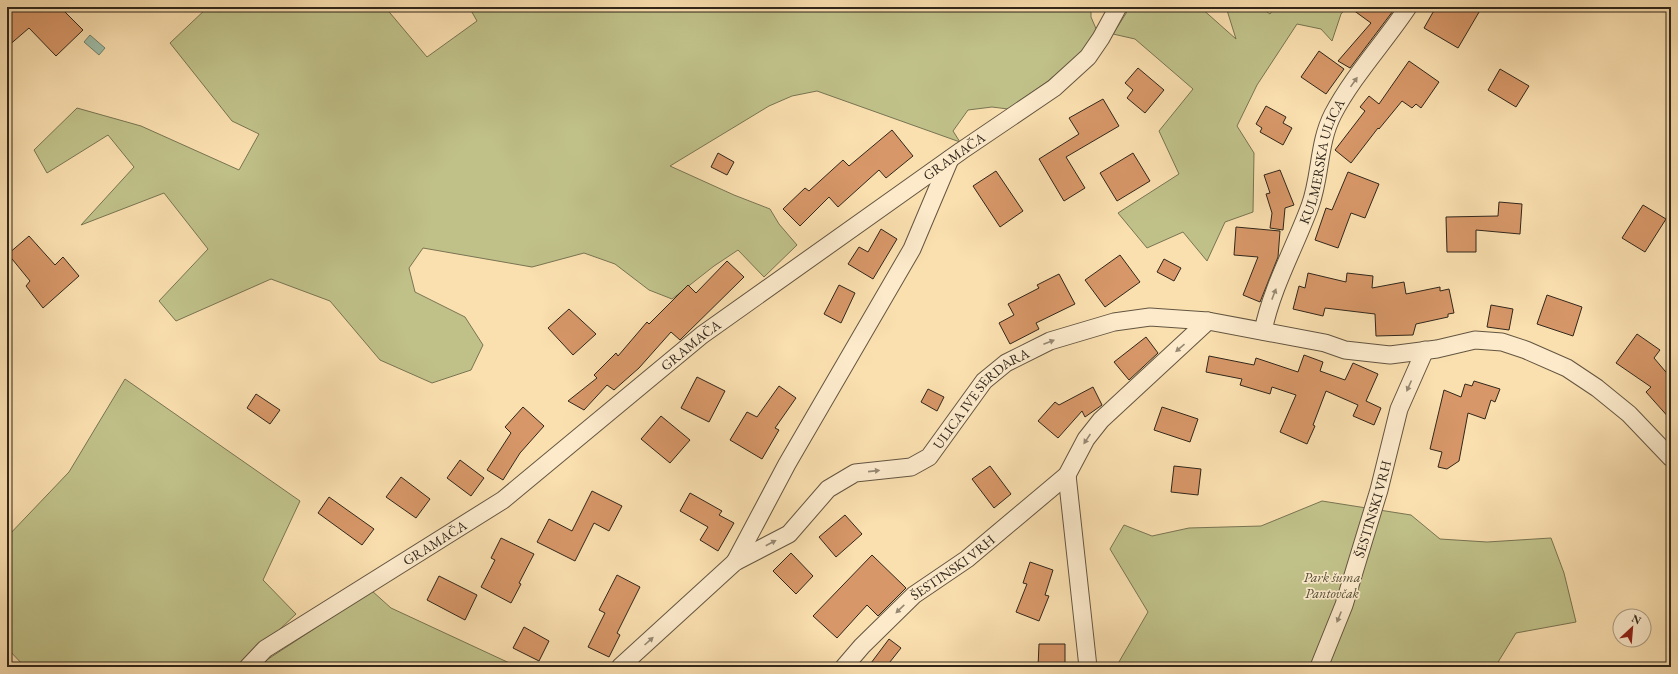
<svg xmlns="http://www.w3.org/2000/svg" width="1678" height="674" font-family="'EB Garamond',serif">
<rect width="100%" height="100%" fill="#fadfaf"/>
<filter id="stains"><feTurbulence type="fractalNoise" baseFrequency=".005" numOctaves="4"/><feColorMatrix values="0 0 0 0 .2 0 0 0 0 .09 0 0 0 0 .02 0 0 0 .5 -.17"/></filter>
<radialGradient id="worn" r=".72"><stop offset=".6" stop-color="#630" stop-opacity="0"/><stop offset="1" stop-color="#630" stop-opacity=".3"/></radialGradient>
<g fill="#c0c189" stroke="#787452">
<polygon points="208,7 385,7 427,57 477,21 469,7 1091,7 1091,17 1097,31 1079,55 1048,81 1008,109 992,107 968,110 953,131 960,142 817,91 792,96 769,106 670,166 734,195 770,209 779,224 797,245 764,277 738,250 714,266 672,299 649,290 615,264 584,253 532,267 423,248 409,268 415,292 465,317 483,345 471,370 432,383 380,360 330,301 271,279 176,321 159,301 208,249 164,193 81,225 134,167 108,135 47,173 34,150 77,108 141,126 239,170 259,134 232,121 170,43"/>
<polygon points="1130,7 1200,7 1236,39 1226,7 1260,7 1270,14 1275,7 1347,7 1341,14 1332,41 1321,29 1297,24 1257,85 1237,126 1254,153 1253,212 1225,222 1207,261 1183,232 1147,248 1118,213 1179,174 1159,131 1193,89 1135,39 1113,34"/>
<polygon points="125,379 300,501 263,580 296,614 240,667 25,667 7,648 7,537 69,472"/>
<polygon points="1322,501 1411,515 1440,539 1487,542 1551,538 1564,573 1576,622 1516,633 1495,667 1116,667 1148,612 1110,549 1124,525 1152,536 1189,528 1261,526"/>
<polygon points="372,591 391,608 518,667 259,667 265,661"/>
</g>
<polygon fill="#9ebda8" stroke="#728170" points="90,35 105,48 99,55 84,42"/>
<g fill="#d79768" stroke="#31271b">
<polygon points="7,7 60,7 83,30 56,56 29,28 7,47"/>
<polygon points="1349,7 1396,7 1350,68 1338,61 1371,23"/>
<polygon points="1436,7 1482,7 1458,48 1424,28"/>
<polygon points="1319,51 1344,69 1326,94 1301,77"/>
<polygon points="1409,61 1439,82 1421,108 1416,104 1412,108 1402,101 1379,129 1378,128 1351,163 1335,150 1365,111 1360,107 1369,96 1379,104"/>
<polygon points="1138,68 1164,90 1145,113 1127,98 1133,90 1125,83"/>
<polygon points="1500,69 1529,86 1516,107 1488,90"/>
<polygon points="1103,99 1119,126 1066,157 1085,188 1064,201 1039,159 1079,134 1069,118"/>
<polygon points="1266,106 1286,117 1283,123 1292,128 1283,145 1260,132 1262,128 1256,124"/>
<polygon points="892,130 913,156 886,178 879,170 838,207 829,197 800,226 783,209 805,188 809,191 843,160 849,166"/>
<polygon points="718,153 734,162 727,175 711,167"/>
<polygon points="1133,153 1150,181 1117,201 1100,173"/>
<polygon points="1280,170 1294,205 1285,208 1283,230 1270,228 1272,213 1266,194 1270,193 1264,175"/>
<polygon points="996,171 1023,211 1000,227 973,186"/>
<polygon points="1348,172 1379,184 1365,218 1351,213 1338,248 1315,240 1326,208 1332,210"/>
<polygon points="1499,202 1522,204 1520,234 1476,230 1476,252 1447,252 1446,217 1498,216"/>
<polygon points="1643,205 1666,219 1645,252 1622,238"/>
<polygon points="1236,227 1280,231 1278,257 1260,302 1243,295 1258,257 1234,255"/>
<polygon points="881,229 897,239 873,279 848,264 859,247 868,252"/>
<polygon points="29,236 55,265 63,257 79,276 43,308 26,286 30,281 8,254"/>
<polygon points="1120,255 1140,282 1105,307 1085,280"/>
<polygon points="1164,259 1181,268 1174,281 1157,272"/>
<polygon points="727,261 744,277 680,340 671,332 639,368 614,390 607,385 584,410 568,401 597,378 594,375 616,353 618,356 647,322 649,324 688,285 696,293"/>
<polygon points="1308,273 1346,282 1347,273 1373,276 1372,288 1404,282 1406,294 1440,287 1440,291 1449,289 1454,313 1448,314 1448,317 1416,324 1413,335 1376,336 1375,314 1325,308 1323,316 1293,309 1299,286 1305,288"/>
<polygon points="1059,274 1075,304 1036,323 1039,329 1010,344 999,323 1014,315 1008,304 1039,288 1037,285"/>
<polygon points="839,285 855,293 841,323 824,314"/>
<polygon points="1547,295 1582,307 1573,336 1537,324"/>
<polygon points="1491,305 1513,309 1509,330 1487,327"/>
<polygon points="569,309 596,334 573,355 548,328"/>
<polygon points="1637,334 1660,350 1654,358 1671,378 1671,420 1646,392 1651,387 1616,363"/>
<polygon points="1146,337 1158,353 1129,380 1114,362"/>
<polygon points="1304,355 1323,362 1320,371 1345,380 1353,363 1378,374 1366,401 1381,408 1374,425 1353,416 1358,405 1326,391 1313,425 1315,426 1307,444 1280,432 1296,395 1272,387 1270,394 1240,385 1242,379 1206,372 1209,356 1254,365 1256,358 1298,372"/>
<polygon points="697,377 725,391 709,422 681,408"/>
<polygon points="1474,381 1500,389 1495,402 1491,400 1485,419 1468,413 1459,461 1447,469 1438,467 1442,452 1430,449 1444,390 1461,397 1465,384 1472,386"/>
<polygon points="779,386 796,398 775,428 779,430 762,459 730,440 747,412 757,417"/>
<polygon points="1093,387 1102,405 1085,417 1082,411 1058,438 1038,421 1055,402 1059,405"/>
<polygon points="928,389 944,397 937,411 921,402"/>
<polygon points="256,394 280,410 270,424 247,408"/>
<polygon points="523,407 544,426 520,453 503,480 487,470 511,433 505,427"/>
<polygon points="1162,407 1198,419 1190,442 1154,430"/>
<polygon points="661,416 690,440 670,463 641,439"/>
<polygon points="460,460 484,478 471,496 447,478"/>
<polygon points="990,466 1011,494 994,508 972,479"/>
<polygon points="1174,466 1201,469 1198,495 1171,492"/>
<polygon points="401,477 430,499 416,518 386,497"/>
<polygon points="592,491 622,506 609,531 594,523 575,561 537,542 549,519 572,531"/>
<polygon points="690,493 722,511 719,515 734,523 718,551 700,540 708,527 680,511"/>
<polygon points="329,497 374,529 362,545 318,513"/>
<polygon points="845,515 862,534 836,557 819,537"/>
<polygon points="501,538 534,554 519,583 521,584 511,603 481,587 495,560 491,558"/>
<polygon points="791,553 813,576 796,594 773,571"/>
<polygon points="872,555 906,588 878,616 867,605 837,638 813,616"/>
<polygon points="1030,562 1053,570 1045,595 1049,596 1039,621 1016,612 1027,584 1023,583"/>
<polygon points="617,575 640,587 617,633 620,635 609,657 588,647 605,613 599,610"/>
<polygon points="439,576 477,595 465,620 427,600"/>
<polygon points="524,627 549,641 539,661 513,648"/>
<polygon points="889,639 901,648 886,667 868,667"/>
<polygon points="1039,644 1065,644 1065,667 1038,667"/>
</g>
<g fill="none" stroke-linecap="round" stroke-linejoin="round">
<g stroke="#635540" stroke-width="19">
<g id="minor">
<path id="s1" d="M1263 331C1272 287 1295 247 1310 206 1321 176 1318 143 1333 114 1353 76 1384 43 1408 7"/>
<polyline points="1067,475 1088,667"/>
<polyline points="735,562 787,464 912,249 950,159"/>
<path id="s2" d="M248 667 265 649 503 500 702 335 961 151 1054 88 1088 57 1101 38 1118 7"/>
<path id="s3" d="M620 667 735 562 789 534 828 489 855 473 911 467 929 457 984 381 1006 363 1050 341 1114 322 1150 317 1208 321 1325 343 1345 350 1390 355 1437 349 1475 340 1502 342 1526 350 1567 368 1597 388 1629 414 1671 458"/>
<path id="s4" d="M844 667 862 646 914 595 967 559 1067 475 1086 439 1101 420 1208 321"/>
<path id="s5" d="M1319 667 1344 605 1379 490 1399 409 1425 350"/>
</g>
</g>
<use href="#minor" stroke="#fceacb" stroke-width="17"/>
</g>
<defs><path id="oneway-solid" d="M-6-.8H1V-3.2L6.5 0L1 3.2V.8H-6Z"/></defs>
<g fill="#968873">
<use href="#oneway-solid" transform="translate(1354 82) rotate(-55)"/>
<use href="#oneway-solid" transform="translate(1274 294) rotate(-69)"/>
<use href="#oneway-solid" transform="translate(1049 342) rotate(-21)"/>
<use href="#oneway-solid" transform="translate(1180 348) rotate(139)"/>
<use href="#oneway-solid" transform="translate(1409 386) rotate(114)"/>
<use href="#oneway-solid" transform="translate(1087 439) rotate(124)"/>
<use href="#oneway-solid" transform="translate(874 471) rotate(-6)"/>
<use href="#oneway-solid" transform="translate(771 543) rotate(-28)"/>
<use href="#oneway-solid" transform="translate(900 609) rotate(136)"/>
<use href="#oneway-solid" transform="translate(1339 617) rotate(112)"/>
<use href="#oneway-solid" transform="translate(649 641) rotate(-42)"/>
</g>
<g text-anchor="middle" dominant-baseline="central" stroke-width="3.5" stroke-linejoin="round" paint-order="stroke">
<g font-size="14" fill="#31271b" stroke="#fceacb">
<text stroke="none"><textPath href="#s2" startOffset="873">GRAMAČA</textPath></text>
<text stroke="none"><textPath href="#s1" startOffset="180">KULMERSKA ULICA</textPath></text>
<text stroke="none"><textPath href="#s2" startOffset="549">GRAMAČA</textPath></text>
<text stroke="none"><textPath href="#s3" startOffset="464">ULICA IVE SERDARA</textPath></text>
<text stroke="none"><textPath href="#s5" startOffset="167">ŠESTINSKI VRH</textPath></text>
<text stroke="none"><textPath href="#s2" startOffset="225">GRAMAČA</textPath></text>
<text stroke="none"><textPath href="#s4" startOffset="148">ŠESTINSKI VRH</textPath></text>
</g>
<g font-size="14" font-style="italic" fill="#554e36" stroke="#fceacb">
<text x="1332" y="577">Park šuma<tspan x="1332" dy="16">Pantovčak</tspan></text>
</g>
</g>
<rect width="1678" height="674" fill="none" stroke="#fadfaf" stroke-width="24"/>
<rect x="8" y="8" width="1662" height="658" fill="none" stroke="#31271b" stroke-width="2"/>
<rect x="12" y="12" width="1654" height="650" fill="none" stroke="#31271b"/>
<g transform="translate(1632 628) rotate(26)"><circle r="19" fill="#fceacb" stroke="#ab9c85"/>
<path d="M0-3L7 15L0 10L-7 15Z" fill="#8f2418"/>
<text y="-6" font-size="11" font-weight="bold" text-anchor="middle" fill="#31271b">N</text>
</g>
<rect width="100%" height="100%" filter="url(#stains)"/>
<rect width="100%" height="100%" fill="url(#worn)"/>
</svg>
